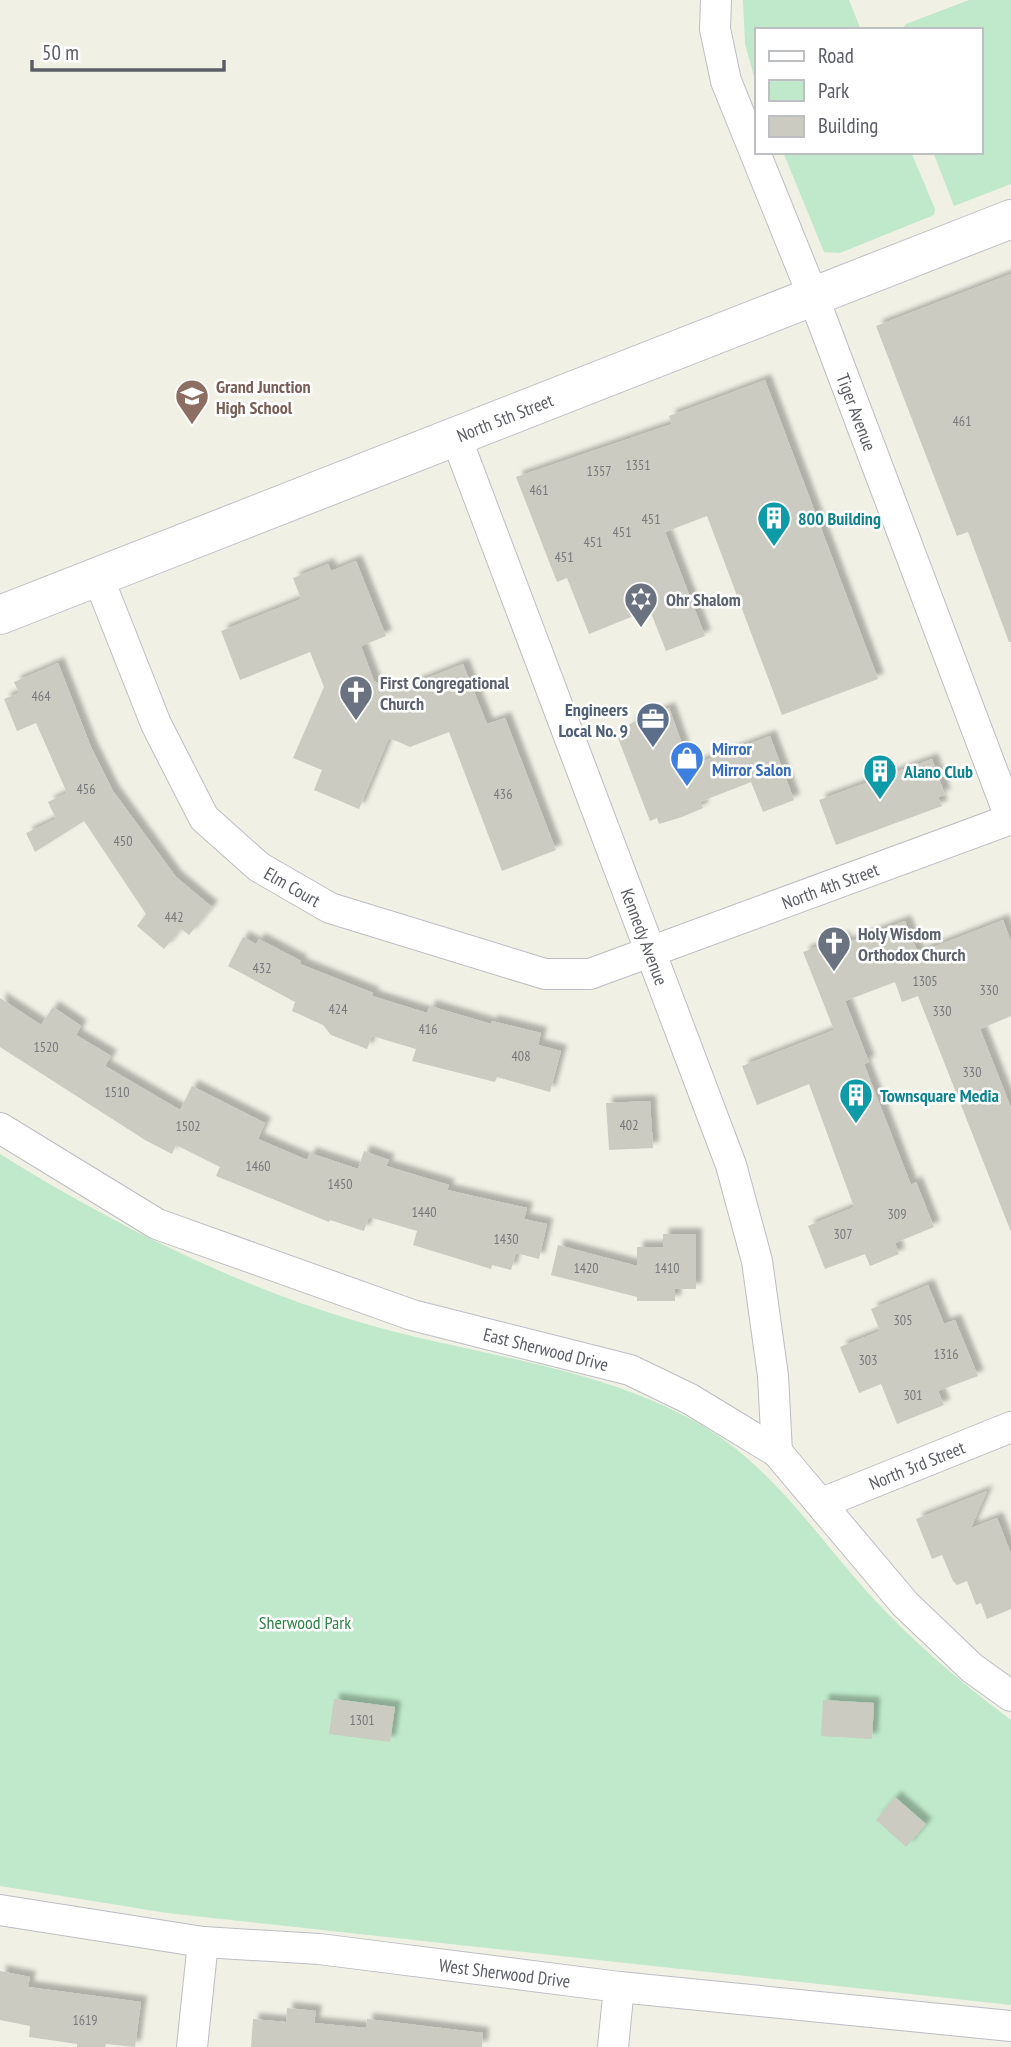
<svg xmlns="http://www.w3.org/2000/svg" width="1011" height="2047" font-family="'PT Sans Narrow',sans-serif">
<defs>
<filter id="shadow"><feDropShadow dx="6" dy="-6" stdDeviation="2" flood-color="#0004"/></filter>
</defs>
<rect width="100%" height="100%" fill="#f0f0e5"/>
<g fill="#bfe9ca">
<polygon points="743,0 849,0 861,30 757,30 757,87 745,44"/>
<polygon points="969,0 1011,0 1011,184 954,206 933,152 981,152 981,30 901,30 906,24"/>
<polygon points="783,152 911,152 935,209 934,215 840,253 824,252"/>
<path d="M0 1154C109 1222 226 1281 349 1319 458 1353 579 1362 681 1414 766 1456 808 1526 869 1594 912 1641 960 1682 1011 1720V2005L167 1913 0 1886Z"/>
</g>
<g fill="#cbcbc1" filter="url(#shadow)">
<polygon points="1011,274 1011,642 1009,642 968,532 957,536 876,326"/>
<polygon points="765,380 878,679 782,715 707,516 665,532 705,636 666,651 651,613 648,614 646,611 589,634 567,578 557,582 516,477 672,424 669,416"/>
<polygon points="356,561 386,636 361,646 374,681 394,691 463,664 487,724 505,718 556,850 502,871 449,732 410,747 389,738 359,809 314,790 322,770 293,758 324,687 310,652 240,680 221,631 301,599 293,578 328,564 331,571"/>
<polygon points="58,663 91,747 113,791 176,877 212,907 189,935 181,929 164,949 137,926 146,914 84,821 35,852 26,833 56,819 48,802 67,793 36,723 17,731 4,699 19,693 14,682"/>
<polygon points="669,708 690,766 770,736 794,800 763,812 751,782 700,802 703,808 682,817 659,824 657,818 650,821 618,738 632,733 629,725 633,722"/>
<polygon points="932,759 945,795 938,797 942,806 836,845 819,800"/>
<polygon points="1003,920 1011,942 1011,1016 980,1029 1011,1108 1011,1232 918,996 902,1002 895,982 845,1001 869,1062 864,1064 911,1185 916,1182 934,1227 895,1243 899,1254 870,1266 865,1254 825,1269 808,1226 854,1207 809,1084 757,1105 742,1066 834,1030 803,952 843,937 846,943 905,921 918,953"/>
<polygon points="243,937 256,944 259,939 301,961 300,964 373,993 372,996 427,1013 430,1006 491,1024 492,1021 541,1033 538,1045 561,1051 550,1092 497,1077 495,1082 412,1061 416,1049 372,1036 367,1049 331,1035 323,1025 292,1011 295,1002 228,966"/>
<polygon points="0,998 41,1025 53,1007 81,1026 76,1035 111,1056 105,1066 180,1110 192,1086 265,1123 258,1139 307,1160 310,1153 358,1169 364,1151 389,1160 386,1166 449,1185 447,1190 527,1208 524,1219 547,1224 539,1259 516,1253 511,1270 492,1265 491,1269 413,1245 417,1231 369,1217 364,1231 330,1220 329,1222 216,1176 220,1167 176,1145 172,1154 145,1140 0,1047"/>
<polygon points="650,1101 653,1148 609,1150 606,1103"/>
<polygon points="663,1234 696,1234 696,1289 675,1289 675,1301 637,1301 637,1297 551,1275 558,1245 637,1266 637,1247 663,1247"/>
<polygon points="928,1285 944,1324 955,1320 978,1376 938,1391 944,1405 897,1424 881,1384 859,1393 840,1347 880,1331 871,1309"/>
<polygon points="987,1491 971,1528 997,1518 1011,1554 1011,1609 987,1619 981,1603 976,1605 967,1581 957,1585 953,1581 942,1555 932,1559 916,1519"/>
<polygon points="334,1699 395,1707 390,1742 329,1734"/>
<polygon points="823,1700 874,1703 872,1739 821,1736"/>
<polygon points="895,1797 926,1824 906,1847 876,1820"/>
<polygon points="0,1971 30,1977 28,1987 141,2002 135,2047 106,2044 105,2047 77,2047 77,2044 29,2037 30,2026 0,2020"/>
<polygon points="287,2008 316,2011 314,2023 366,2028 367,2019 483,2033 482,2047 251,2047 253,2019 286,2022"/>
</g>
<g fill="none" stroke-linecap="round" stroke-linejoin="round">
<g stroke="#bcbdc4" stroke-width="32">
<g id="street">
<path id="s1" d="M716 0 715 29 726 81 813 296 1011 820"/>
<path id="s2" d="M456 437 731 1165 757 1261 773 1376 777 1452"/>
<path id="s3" d="M98 577 156 724 204 818 259 867 330 908 545 974H590L609 967 1011 819"/>
<path id="s4" d="M0 1128 157 1224 412 1315 630 1370 690 1399 777 1452 905 1604 972 1668 1011 1696"/>
<path id="s5" d="M822 1503 1011 1427"/>
<path id="s6" d="M0 1910 203 1942 319 1949 619 1987 1011 2026"/>
<polyline points="192,2047 203,1942"/>
<polyline points="613,2047 619,1987"/>
</g>
</g>
<g stroke="#bfc0c8" stroke-width="40">
<g id="secondary">
<path id="s7" d="M0 615 1011 219"/>
</g>
</g>
<use href="#street" stroke="#fff" stroke-width="30"/>
<use href="#secondary" stroke="#fff" stroke-width="38"/>
</g>
<defs>
<g id="school-pin" transform="scale(1.75)"><path d="M0 17L-7.5 6A9.5 9.5 0 1 1 7.5 6Z" fill="#8d6e63" stroke="#fff"/><path d="M0-5L7-2L0 1L-7-2ZM-4 1L0 2.5L4 1V4Q0 6-4 4Z" fill="#fff"/></g>
<g id="building-pin" transform="scale(1.75)"><path d="M0 17L-7.5 6A9.5 9.5 0 1 1 7.5 6Z" fill="#0f9aa8" stroke="#fff"/><path d="M-4-6H4V6H1V3H-1V6H-4ZM-2.5-4.3h1.7v1.8h-1.7ZM.8-4.3h1.7v1.8H.8ZM-2.5-1h1.7V.8h-1.7ZM.8-1h1.7V.8H.8Z" fill="#fff"/></g>
<g id="synagogue-pin" transform="scale(1.75)"><path d="M0 17L-7.5 6A9.5 9.5 0 1 1 7.5 6Z" fill="#6b7280" stroke="#fff"/><path d="M0-6.5L5.6 3.2H-5.6ZM0 6.5L5.6-3.2H-5.6Z" fill="#fff"/></g>
<g id="church-pin" transform="scale(1.75)"><path d="M0 17L-7.5 6A9.5 9.5 0 1 1 7.5 6Z" fill="#6b7280" stroke="#fff"/><path d="M-1.2-6h2.4v3.5h3.3v2.4h-3.3V6h-2.4V-.1h-3.3v-2.4h3.3Z" fill="#fff"/></g>
<g id="office-pin" transform="scale(1.75)"><path d="M0 17L-7.5 6A9.5 9.5 0 1 1 7.5 6Z" fill="#5c6f8a" stroke="#fff"/><path d="M-6-3h4V-5.5h4V-3h4V5H-6ZM-1-4.5V-3h2v-1.5ZM-6 0V1H6V0Z" fill="#fff"/></g>
<g id="shop-pin" transform="scale(1.75)"><path d="M0 17L-7.5 6A9.5 9.5 0 1 1 7.5 6Z" fill="#3f7fe0" stroke="#fff"/><path d="M-5-2.5h2.3a2.7 3.5 0 0 1 5.4 0H5L5.5 6h-11ZM-1.5-2.5h3a1.5 2.3 0 0 0-3 0Z" fill="#fff"/></g>
</defs>
<g fill-rule="evenodd">
<use href="#school-pin" x="192" y="396"/>
<use href="#building-pin" x="774" y="518"/>
<use href="#synagogue-pin" x="641" y="599"/>
<use href="#church-pin" x="356" y="692"/>
<use href="#office-pin" x="653" y="719"/>
<use href="#shop-pin" x="687" y="758"/>
<use href="#building-pin" x="880" y="771"/>
<use href="#church-pin" x="834" y="943"/>
<use href="#building-pin" x="856" y="1095"/>
</g>
<g text-anchor="middle" dominant-baseline="central" stroke-width="5" stroke-linejoin="round" paint-order="stroke">
<g font-size="14" fill="#78797d">
<text x="962" y="421">461</text>
<text x="638" y="465">1351</text>
<text x="599" y="471">1357</text>
<text x="539" y="490">461</text>
<text x="651" y="519">451</text>
<text x="622" y="532">451</text>
<text x="593" y="542">451</text>
<text x="564" y="557">451</text>
<text x="41" y="696">464</text>
<text x="86" y="789">456</text>
<text x="503" y="794">436</text>
<text x="123" y="841">450</text>
<text x="174" y="917">442</text>
<text x="262" y="968">432</text>
<text x="925" y="981">1305</text>
<text x="989" y="990">330</text>
<text x="338" y="1009">424</text>
<text x="942" y="1011">330</text>
<text x="428" y="1029">416</text>
<text x="46" y="1047">1520</text>
<text x="521" y="1056">408</text>
<text x="972" y="1072">330</text>
<text x="117" y="1092">1510</text>
<text x="629" y="1125">402</text>
<text x="188" y="1126">1502</text>
<text x="258" y="1166">1460</text>
<text x="340" y="1184">1450</text>
<text x="424" y="1212">1440</text>
<text x="897" y="1214">309</text>
<text x="843" y="1234">307</text>
<text x="506" y="1239">1430</text>
<text x="586" y="1268">1420</text>
<text x="667" y="1268">1410</text>
<text x="903" y="1320">305</text>
<text x="946" y="1354">1316</text>
<text x="868" y="1360">303</text>
<text x="913" y="1395">301</text>
<text x="362" y="1720">1301</text>
<text x="85" y="2020">1619</text>
</g>
<g font-size="18" font-weight="bold" fill="#785e54" stroke="#fff" text-anchor="start">
<text x="216" y="386">Grand Junction<tspan x="216" dy="21">High School</tspan></text>
</g>
<g font-size="18" fill="#5c5e66" stroke="#fff">
<text stroke="none"><textPath href="#s1" startOffset="438">Tiger Avenue</textPath></text>
<text stroke="none"><textPath href="#s7" startOffset="542">North 5th Street</textPath></text>
<text stroke="none"><textPath href="#s3" startOffset="945">North 4th Street</textPath></text>
<text stroke="none"><textPath href="#s3" startOffset="376">Elm Court</textPath></text>
<text stroke="none"><textPath href="#s2" startOffset="534">Kennedy Avenue</textPath></text>
<text stroke="none"><textPath href="#s4" startOffset="593">East Sherwood Drive</textPath></text>
<text stroke="none"><textPath href="#s5" startOffset="102">North 3rd Street</textPath></text>
<text stroke="none"><textPath href="#s6" startOffset="509">West Sherwood Drive</textPath></text>
</g>
<g font-size="18" font-weight="bold" fill="#0d838f" stroke="#fff" text-anchor="start">
<text x="798" y="518">800 Building</text>
<text x="904" y="771">Alano Club</text>
<text x="880" y="1095">Townsquare Media</text>
</g>
<g font-size="18" font-weight="bold" fill="#5b616d" stroke="#fff" text-anchor="start">
<text x="666" y="599">Ohr Shalom</text>
<text x="380" y="682">First Congregational<tspan x="380" dy="21">Church</tspan></text>
<text x="858" y="933">Holy Wisdom<tspan x="858" dy="21">Orthodox Church</tspan></text>
</g>
<g font-size="18" font-weight="bold" fill="#4e5e75" stroke="#fff" text-anchor="end">
<text x="628" y="709">Engineers<tspan x="628" dy="21">Local No. 9</tspan></text>
</g>
<g font-size="18" font-weight="bold" fill="#366cbe" stroke="#fff" text-anchor="start">
<text x="712" y="748">Mirror<tspan x="712" dy="21">Mirror Salon</tspan></text>
</g>
<g font-size="18" fill="#2e8347" stroke="#fff">
<text x="305" y="1622">Sherwood Park</text>
</g>
</g>
<rect x="755" y="28" width="228" height="126" fill="#ffffff" stroke="#bebfc2" stroke-width="2"/>
<rect x="769" y="51" width="35" height="10" fill="#ffffff" stroke="#bebfc2" stroke-width="2"/>
<text x="818" y="63" font-size="21" fill="#5c5e66">Road</text>
<rect x="769" y="80" width="35" height="21" fill="#bfe9ca" stroke="#bebfc2" stroke-width="2"/>
<text x="818" y="98" font-size="21" fill="#5c5e66">Park</text>
<rect x="769" y="116" width="35" height="21" fill="#cbcbc1" stroke="#bebfc2" stroke-width="2"/>
<text x="818" y="133" font-size="21" fill="#5c5e66">Building</text>
<path d="M32 60v10h192v-10" fill="none" stroke="#5c5e66" stroke-width="3.5"/>
<text x="42" y="60" font-size="21" fill="#5c5e66" stroke="#ffffff" stroke-width="5" paint-order="stroke">50 m</text>
</svg>
